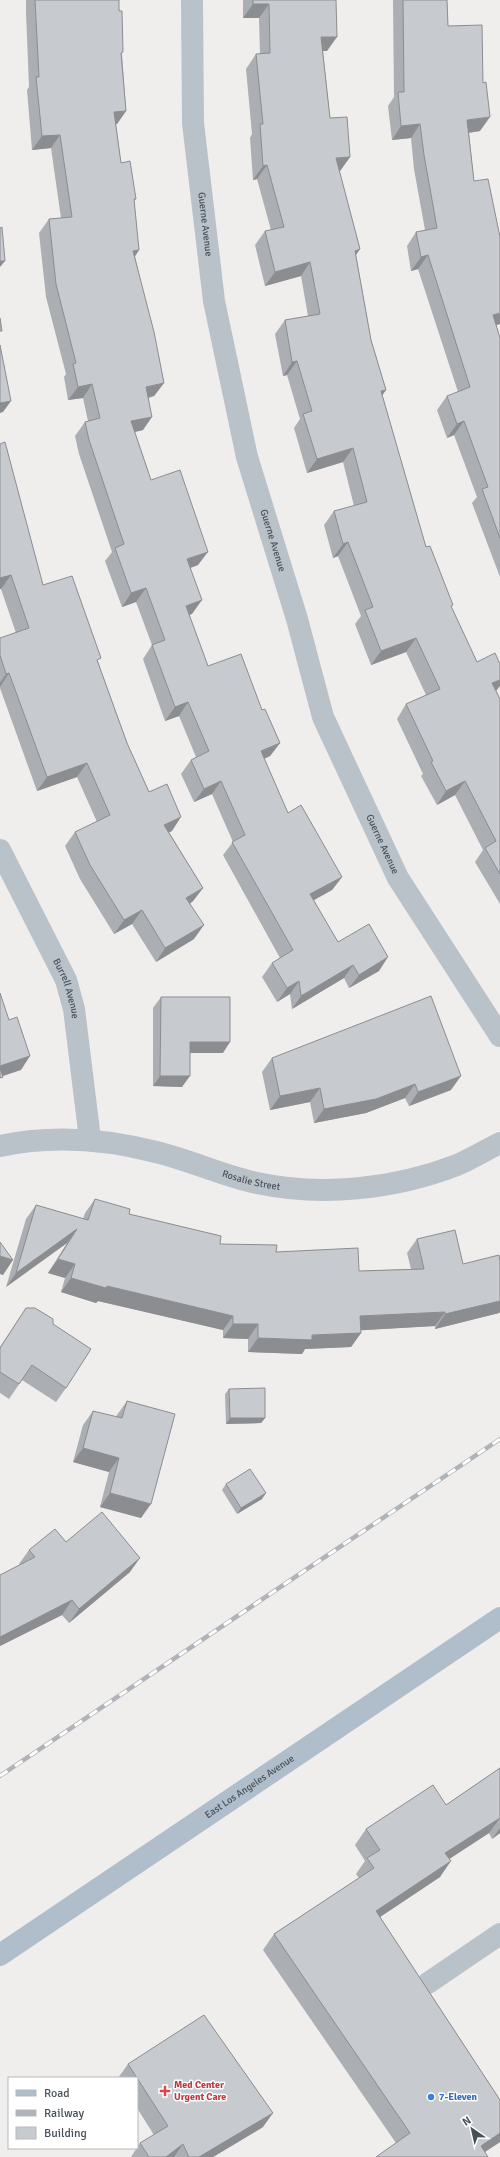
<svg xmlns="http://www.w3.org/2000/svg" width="500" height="2157" font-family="Signika,sans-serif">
<rect width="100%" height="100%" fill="#f0eded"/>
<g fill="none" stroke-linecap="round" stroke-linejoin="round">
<g stroke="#bac2c9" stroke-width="22">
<path id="s1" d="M192 0 193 123 214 301 247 457 297 619 323 717 398 878 500 1036"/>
<path id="s2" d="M0 850 66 980 74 1009 90 1139"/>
<path id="s3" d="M0 1146C51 1135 105 1139 156 1152 190 1160 223 1176 257 1183 322 1197 395 1189 457 1165 471 1159 486 1150 500 1143"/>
<polyline points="428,1983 500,1934"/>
</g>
<path stroke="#afbeca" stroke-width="22" id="s4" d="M0 1955 500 1618"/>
<g stroke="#b0b3b7" stroke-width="4.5">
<polyline id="rail" points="0,1776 500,1439"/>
</g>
<use href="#rail" stroke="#fff" stroke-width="3" stroke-dasharray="9" stroke-linecap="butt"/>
</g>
<g fill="#abaeb2">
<polygon points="26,0 119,0 119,11 126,111 117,124 116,124 121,163 136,199 134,201 139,250 135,256 164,383 154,396 149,398 143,430 135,432 151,480 198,565 190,568 192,614 189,615 208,666 262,710 280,743 270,756 264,759 288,813 342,877 332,890 313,900 338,942 379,971 349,988 344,978 292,1009 290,994 277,1002 262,977 272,963 280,958 223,855 233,842 212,794 194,802 181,774 191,760 196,757 179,716 165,721 143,659 152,645 136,602 122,607 105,561 112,552 79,454 75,436 85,422 88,421 83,398 68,400 64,377 66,374 46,297 39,233 49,219 61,218 51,148 32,150 27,90 29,87 26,12"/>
<polygon points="243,0 336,0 327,51 323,51 330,118 350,157 340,171 339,171 360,249 356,255 371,340 386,390 382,395 426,547 451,607 477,662 496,691 500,699 500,904 475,862 483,850 455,795 437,805 421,776 423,774 397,719 406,704 426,695 406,652 371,665 355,624 361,616 338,556 333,558 324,525 334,511 354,506 343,462 307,473 294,428 300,419 287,375 283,376 275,334 285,320 308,316 301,276 265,286 255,245 265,231 271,230 257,179 253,180 250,138 252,134 246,69 256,54 260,54 259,18 243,18"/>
<polygon points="393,0 447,0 448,26 480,131 469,133 474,181 500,324 496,325 500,338 500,577 472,503 477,497 454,435 447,438 437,410 447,396 458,392 418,269 411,271 407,246 416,232 425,230 414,169 411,138 392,140 388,106 394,97"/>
<polygon points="0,444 43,585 98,662 127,743 149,792 172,831 169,832 203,888 193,901 190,904 194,939 156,962 132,924 114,934 80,879 65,846 75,832 97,822 77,777 37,791 0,688 0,638 16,633 1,589"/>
<polygon points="161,997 223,1053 190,1053 182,1087 153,1086 153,1008"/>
<polygon points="272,1058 451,1090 409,1106 405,1098 366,1113 314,1123 310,1102 270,1110 262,1072"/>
<polygon points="95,1199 129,1214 220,1244 276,1252 359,1271 411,1269 407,1253 417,1239 463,1264 500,1261 500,1312 499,1313 435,1329 435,1326 361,1330 361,1333 351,1347 305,1349 302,1354 248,1352 248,1339 223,1338 223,1330 98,1301 96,1303 61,1292 65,1278 48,1273 67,1243 6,1287 26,1219 36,1205 83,1219 85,1213"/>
<polygon points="26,1308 53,1324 66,1388 56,1402 22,1380 9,1399 0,1393 0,1347"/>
<polygon points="229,1389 265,1418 261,1423 226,1424 225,1394"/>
<polygon points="127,1401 141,1518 100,1507 109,1472 73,1462 83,1425 93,1411 116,1417 117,1415"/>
<polygon points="226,1484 262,1499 237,1514 222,1490"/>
<polygon points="66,1542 130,1572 69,1623 62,1615 0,1646 0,1575 20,1565 19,1564 29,1550"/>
<polygon points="500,1768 500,1833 492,1839 489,1833 449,1859 440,1877 380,1917 500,2100 500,2142 485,2152 396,2143 263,1950 274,1934 359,1878 356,1874 365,1861 355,1845 366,1829 446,1805"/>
<polygon points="128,2064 263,2127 213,2157 131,2157 140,2143 154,2135 137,2108 137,2078 118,2078"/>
</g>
<g fill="#8b8d91">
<polygon points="253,4 269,4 259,18 243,18"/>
<polygon points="321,37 337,37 327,51 312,51"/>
<polygon points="126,111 117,124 105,125 114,112"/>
<polygon points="490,117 480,131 458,134 467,120"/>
<polygon points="420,124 411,138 392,140 401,126"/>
<polygon points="60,135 51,148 32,150 42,136"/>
<polygon points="350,157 340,171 326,172 336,158"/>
<polygon points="267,165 257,179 253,180 263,166"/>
<polygon points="360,249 350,263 355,251"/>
<polygon points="139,250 130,264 133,251"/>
<polygon points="428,255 418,269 411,271 421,257"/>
<polygon points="0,261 5,261 0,267"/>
<polygon points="310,262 301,276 265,286 275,272"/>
<polygon points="500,313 500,324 483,329 493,315"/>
<polygon points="297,361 287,375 283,376 292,362"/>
<polygon points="164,383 154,396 137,400 146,387"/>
<polygon points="92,384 83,398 68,400 78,387"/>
<polygon points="386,390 376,404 381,391"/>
<polygon points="11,401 3,412 0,413 0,403"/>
<polygon points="152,417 143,430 121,435 131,421"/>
<polygon points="464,421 454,435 447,438 457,424"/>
<polygon points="353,448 343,462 307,473 317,459"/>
<polygon points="348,542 338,556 333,558 343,544"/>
<polygon points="208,552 198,565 177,573 187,559"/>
<polygon points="11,575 1,589 0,589 0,578"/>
<polygon points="146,588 136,602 122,607 131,593"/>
<polygon points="202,600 192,614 177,619 186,606"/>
<polygon points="416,638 406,652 371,665 381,651"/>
<polygon points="9,673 0,687 0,683 6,674"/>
<polygon points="500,680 500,686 496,691 482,697 492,683"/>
<polygon points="188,702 179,716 165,721 175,707"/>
<polygon points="280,743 270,756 251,765 261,751"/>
<polygon points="87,763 77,777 37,791 47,777"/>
<polygon points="221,781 212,794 194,802 204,789"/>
<polygon points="465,781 455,795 437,805 446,791"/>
<polygon points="181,817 172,831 154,839 164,825"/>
<polygon points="342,877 332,890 300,908 310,894"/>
<polygon points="203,888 193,901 177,912 186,898"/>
<polygon points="142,910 132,924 114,934 124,920"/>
<polygon points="204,925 194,939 156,962 165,948"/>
<polygon points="388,957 379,971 349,988 359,975"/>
<polygon points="353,965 344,978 292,1009 301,996"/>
<polygon points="299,981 290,994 277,1002 287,988"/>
<polygon points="190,1042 230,1042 223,1053 183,1053"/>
<polygon points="30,1056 21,1070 0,1077 0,1066"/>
<polygon points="160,1076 190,1076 182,1087 153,1086"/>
<polygon points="461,1076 451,1090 409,1106 418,1092"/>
<polygon points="415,1084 405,1098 366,1113 314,1123 324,1109"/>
<polygon points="320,1088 310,1102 270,1110 280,1096"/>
<polygon points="77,1229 67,1243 6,1287 16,1273"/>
<polygon points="0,1256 13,1260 3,1275 0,1274"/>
<polygon points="58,1259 75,1264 65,1278 48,1273"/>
<polygon points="71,1278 107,1286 233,1316 223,1330 98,1301 96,1303 61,1292"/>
<polygon points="500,1301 500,1312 499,1313 435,1329 445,1314"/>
<polygon points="445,1312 435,1326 350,1331 360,1316"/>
<polygon points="233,1324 258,1324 248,1339 223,1338"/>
<polygon points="361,1333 351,1347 305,1349 302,1354 248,1352 258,1338"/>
<polygon points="230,1418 265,1418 261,1423 226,1424"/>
<polygon points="83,1448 119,1458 109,1472 73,1462"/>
<polygon points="110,1493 151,1504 141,1518 100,1507"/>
<polygon points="266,1493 262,1499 237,1514 241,1508"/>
<polygon points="140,1558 130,1572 69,1623 79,1609"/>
<polygon points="72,1600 62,1615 0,1646 0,1637"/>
<polygon points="500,1818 489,1833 434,1869 445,1853"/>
<polygon points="500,1828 500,1833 492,1839"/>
<polygon points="451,1861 440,1877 365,1927 376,1911"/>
<polygon points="273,2113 263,2127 213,2157 199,2157"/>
<polygon points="500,2133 500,2142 477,2157 481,2146"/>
<polygon points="183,2144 174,2157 166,2157"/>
</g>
<g fill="#c7cacf" stroke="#8b8d91">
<polygon points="35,0 119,0 119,11 122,11 123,52 121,53 126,111 114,112 121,163 130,161 136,199 134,199 139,250 133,251 154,332 164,383 146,387 152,417 131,421 151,480 180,470 208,552 187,559 202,600 186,606 208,666 241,654 262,710 265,709 280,743 261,751 288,813 301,805 342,877 310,894 338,942 369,924 388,957 359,975 353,965 301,996 299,981 287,988 272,963 293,950 232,842 245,835 221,781 204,789 191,760 209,751 188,702 175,707 152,645 165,640 146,588 131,593 115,548 124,544 89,440 85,422 100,418 92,384 78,387 73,364 76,363 56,284 49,219 72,217 60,135 42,136 36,77 39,77"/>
<polygon points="253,0 336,0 337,37 321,37 330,118 347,117 350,157 336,158 360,249 355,251 371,340 386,390 381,391 426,547 430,546 453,605 451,606 477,662 495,653 500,664 500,680 492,683 500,699 500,874 485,848 496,841 465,781 446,791 431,762 433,761 406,704 440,689 416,638 381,651 365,610 373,607 348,542 343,544 334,511 367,502 353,448 317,459 303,414 312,411 297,361 292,362 285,320 320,314 310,262 275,272 265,231 284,227 267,165 263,166 260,124 263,124 256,54 270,53 269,4 253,4"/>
<polygon points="403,0 447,0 448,26 482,25 483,83 486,82 490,117 467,120 474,181 488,179 500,237 500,313 493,315 500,338 500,538 482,489 488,487 464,421 457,424 447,396 470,387 428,255 421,257 416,232 437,228 424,155 420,124 401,126 398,92 404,92"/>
<polygon points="2,227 5,261 0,261 0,228"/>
<polygon points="0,318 2,331 0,331"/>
<polygon points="0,345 11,401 0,403"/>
<polygon points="5,442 43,585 72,576 101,658 97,660 127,743 149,792 167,784 181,817 164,825 203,888 186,898 204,925 165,948 142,910 124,920 90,865 75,832 110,815 87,763 47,777 9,673 6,674 0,655 0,638 29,628 11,575 0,578 0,444"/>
<polygon points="0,993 9,1020 17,1017 30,1056 0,1066"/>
<polygon points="431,996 461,1076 418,1092 415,1084 376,1099 324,1109 320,1088 280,1096 272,1058"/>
<polygon points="161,997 230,997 230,1042 190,1042 190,1076 160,1076"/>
<polygon points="0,1068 3,1077 0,1078"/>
<polygon points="95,1199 130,1209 129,1214 221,1236 220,1244 277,1245 276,1252 358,1248 359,1271 424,1269 417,1239 455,1230 463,1264 499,1255 500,1261 500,1301 445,1314 445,1312 360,1316 361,1333 312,1335 312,1340 258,1338 258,1324 233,1324 233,1316 107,1286 106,1288 71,1278 75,1264 58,1259 77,1229 16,1273 36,1205 88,1220"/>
<polygon points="0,1242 13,1260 0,1256"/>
<polygon points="26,1308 35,1308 53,1319 53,1324 91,1349 66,1388 32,1365 19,1384 0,1372 0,1348"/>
<polygon points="265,1388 265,1418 230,1418 229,1389"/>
<polygon points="127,1401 175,1414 151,1504 110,1493 119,1458 83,1448 93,1411 122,1418"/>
<polygon points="250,1469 266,1493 241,1508 226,1484"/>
<polygon points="102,1512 140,1558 79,1609 72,1600 0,1637 0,1575 35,1557 29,1550 55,1529 66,1542"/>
<polygon points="500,1768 500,1818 445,1853 451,1861 376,1911 500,2100 500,2133 481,2146 488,2157 376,2157 410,2133 274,1934 374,1868 367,1858 380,1850 366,1829 433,1785 446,1805"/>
<polygon points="204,2015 273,2113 199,2157 189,2157 183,2144 166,2157 149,2157 140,2143 168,2126 128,2064"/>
</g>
<path fill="#e0444e" stroke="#fff" stroke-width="1.5" d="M163 2085h4v4h4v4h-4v4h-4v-4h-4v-4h4z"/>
<circle fill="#3f7fe0" stroke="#fff" stroke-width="1.5" cx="431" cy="2097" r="4"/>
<g text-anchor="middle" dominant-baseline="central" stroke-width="3" stroke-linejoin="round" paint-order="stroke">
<g font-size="10" fill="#475159" stroke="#fff">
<text stroke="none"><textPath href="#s1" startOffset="225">Guerne Avenue</textPath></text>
<text stroke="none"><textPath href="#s1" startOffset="549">Guerne Avenue</textPath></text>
<text stroke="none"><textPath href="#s1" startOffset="873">Guerne Avenue</textPath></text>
<text stroke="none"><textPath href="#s2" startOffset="154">Burrell Avenue</textPath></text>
<text stroke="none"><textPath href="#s3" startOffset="257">Rosalie Street</textPath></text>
<text stroke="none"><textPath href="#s4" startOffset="301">East Los Angeles Avenue</textPath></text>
</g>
<g font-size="10" font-weight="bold" fill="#be3a42" stroke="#fff" text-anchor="start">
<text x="174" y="2085">Med Center<tspan x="174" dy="12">Urgent Care</tspan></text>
</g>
<g font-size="10" font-weight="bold" fill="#366cbe" stroke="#fff" text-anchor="start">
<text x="439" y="2097">7-Eleven</text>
</g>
</g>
<rect x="8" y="2077" width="130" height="72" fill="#ffffff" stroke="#b5b9bd"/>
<rect x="16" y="2090" width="20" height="6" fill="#afbeca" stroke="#b5b9bd"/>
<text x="44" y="2097" font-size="12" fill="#475159">Road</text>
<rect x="16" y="2110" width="20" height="6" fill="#b0b3b7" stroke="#b5b9bd"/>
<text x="44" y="2117" font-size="12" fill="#475159">Railway</text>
<rect x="16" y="2127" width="20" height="12" fill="#c7cacf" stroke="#b5b9bd"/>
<text x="44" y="2137" font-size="12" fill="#475159">Building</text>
<g transform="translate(472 2129) rotate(326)" stroke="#ffffff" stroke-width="3" paint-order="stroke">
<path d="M0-3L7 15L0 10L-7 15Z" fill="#475159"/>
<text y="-6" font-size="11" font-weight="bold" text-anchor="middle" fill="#475159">N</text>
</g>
</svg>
